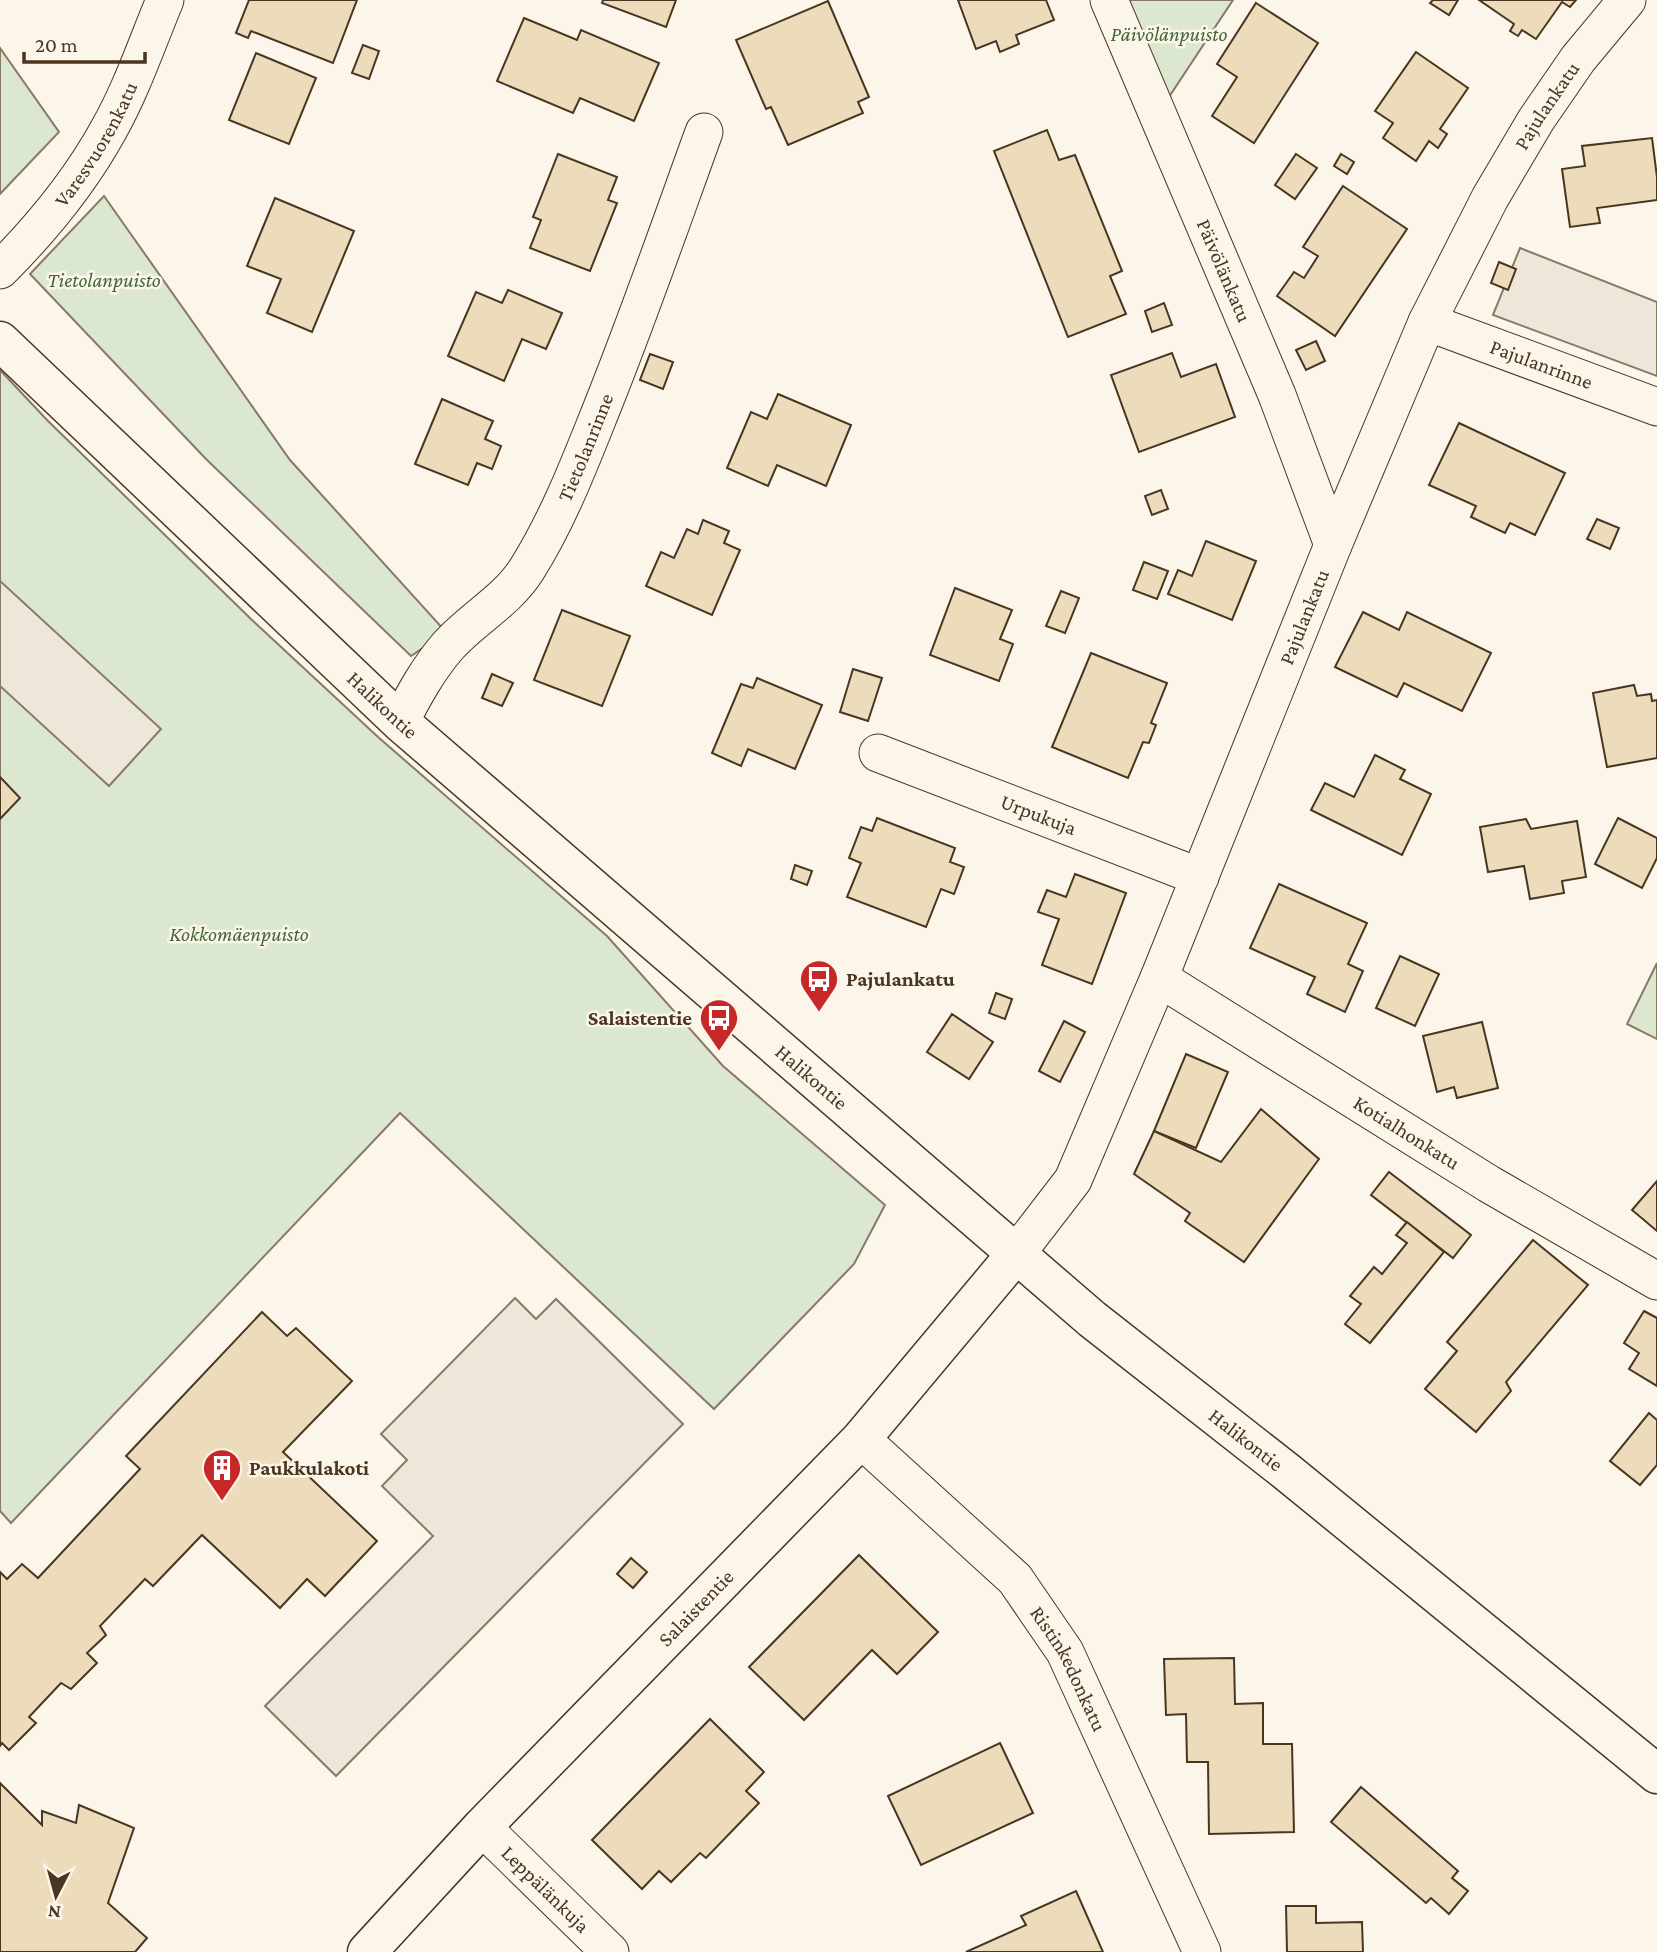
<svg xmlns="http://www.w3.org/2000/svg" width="1657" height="1952" font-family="'Crimson Pro',serif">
<rect width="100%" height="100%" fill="#fbf6e9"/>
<g fill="#dce7d0" stroke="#887966" stroke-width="2">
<polygon points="1118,0 1233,0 1161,109"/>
<polygon points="0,48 59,132 0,194"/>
<polygon points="104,196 290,460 446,632 411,656 206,459 30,274"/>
<polygon points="0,370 47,420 252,620 378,737 607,936 723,1066 885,1205 854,1264 714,1409 400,1113 11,1523 0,1511"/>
<polygon points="1657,963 1657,1039 1627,1024"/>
</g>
<g fill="#ede7d9" stroke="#887966" stroke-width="2">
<polygon points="1520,248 1657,302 1657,376 1493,315"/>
<polygon points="0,581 161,729 109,786 0,686"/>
<polygon points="515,1298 536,1319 556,1299 683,1424 336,1776 265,1706 433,1536 382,1486 407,1460 381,1434"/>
</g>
<g fill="#ecdcbc" stroke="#4a3520" stroke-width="2">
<polygon points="249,0 357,0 333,63 251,31 248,38 236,33"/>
<polygon points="603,0 676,0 666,27 602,3"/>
<polygon points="958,0 1046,0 1054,20 1016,35 1019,44 1000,52 996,41 976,49"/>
<polygon points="1433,0 1458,0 1449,15 1430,3"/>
<polygon points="1479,0 1576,0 1570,7 1562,2 1536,39 1522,30 1518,36 1510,31 1514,24"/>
<polygon points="828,1 869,97 858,102 863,113 788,145 771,107 766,109 736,40"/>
<polygon points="1256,3 1318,43 1254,143 1212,116 1237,77 1217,64"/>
<polygon points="524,18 577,40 581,30 659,63 634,121 580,98 573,113 497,81"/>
<polygon points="363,45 379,51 369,79 352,73"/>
<polygon points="1416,52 1468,88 1440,129 1447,134 1438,148 1429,141 1416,161 1383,138 1393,123 1375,111"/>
<polygon points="256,53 316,78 289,144 229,120"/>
<polygon points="1047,130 1059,160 1075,155 1122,271 1110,276 1126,314 1068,337 994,151"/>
<polygon points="1652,138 1657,177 1657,200 1597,208 1600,223 1570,227 1562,169 1585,166 1582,146"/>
<polygon points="558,154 617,177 608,200 617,203 590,271 530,248 541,220 533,217"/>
<polygon points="1296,154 1317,168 1295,199 1275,185"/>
<polygon points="1341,154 1354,162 1347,174 1334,166"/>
<polygon points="1343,186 1407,229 1335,336 1277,296 1294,272 1304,278 1318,256 1303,247"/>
<polygon points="275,198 354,231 312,332 267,313 281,279 247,266"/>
<polygon points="1499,262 1516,269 1508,290 1491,283"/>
<polygon points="508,290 562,313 546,349 522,339 504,381 448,356 476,292 502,303"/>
<polygon points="1164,303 1172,325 1152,332 1145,311"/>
<polygon points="1316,341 1325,361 1306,370 1296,350"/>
<polygon points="1172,353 1181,377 1216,364 1235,417 1139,452 1111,375"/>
<polygon points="650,354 673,362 663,389 640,380"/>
<polygon points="778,394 851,425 826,486 777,465 768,486 727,468 751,412 767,419"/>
<polygon points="442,399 493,421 485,439 501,446 492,469 477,463 468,485 415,464"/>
<polygon points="1459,423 1565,473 1535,535 1510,523 1505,533 1471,517 1476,506 1429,485"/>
<polygon points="1161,490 1168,509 1152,515 1145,496"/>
<polygon points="1597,519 1619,528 1610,549 1587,539"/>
<polygon points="703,520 729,531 724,543 740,550 712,615 646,586 661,552 674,558 687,529 698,534"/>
<polygon points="1206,541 1256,561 1232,620 1168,594 1178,570 1192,576"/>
<polygon points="1144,562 1168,571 1157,599 1133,590"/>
<polygon points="955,588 1012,610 1000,639 1013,644 999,681 930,655"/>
<polygon points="1061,591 1079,598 1065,633 1046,626"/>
<polygon points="562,610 630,636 602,706 534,680"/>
<polygon points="1363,612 1399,630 1407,612 1491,653 1462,711 1404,683 1397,697 1335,667"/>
<polygon points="1091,653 1167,683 1151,723 1156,725 1149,743 1143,742 1128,778 1052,747"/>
<polygon points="853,669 882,678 868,721 840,712"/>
<polygon points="492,674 513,683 502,706 482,698"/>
<polygon points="757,678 822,705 795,769 748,749 741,766 712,753 741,684 753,688"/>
<polygon points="1634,685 1637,696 1651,694 1652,701 1657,700 1657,758 1607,767 1593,693"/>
<polygon points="1375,755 1405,770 1400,779 1431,794 1402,855 1311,810 1325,783 1354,797"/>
<polygon points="0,777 20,798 0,819"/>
<polygon points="877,818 955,848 950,862 964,867 954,894 941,889 926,927 847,897 861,863 849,858 861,827 872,831"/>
<polygon points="1618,818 1657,838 1657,858 1642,888 1595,864"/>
<polygon points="1526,819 1531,829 1577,821 1586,877 1562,881 1564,893 1530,899 1524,866 1488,872 1480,827"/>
<polygon points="795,865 812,871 807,885 791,879"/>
<polygon points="1075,874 1126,893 1092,984 1042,965 1059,919 1038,912 1047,890 1066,897"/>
<polygon points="1279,884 1367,923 1348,964 1363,971 1345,1012 1307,994 1315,977 1250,948"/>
<polygon points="1400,956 1439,974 1415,1026 1376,1008"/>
<polygon points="996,993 1012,999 1005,1019 989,1013"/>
<polygon points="952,1014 993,1042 969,1079 927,1052"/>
<polygon points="1064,1021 1085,1032 1060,1082 1039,1071"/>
<polygon points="1482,1022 1498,1088 1457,1098 1454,1087 1437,1092 1423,1036"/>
<polygon points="1186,1054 1228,1072 1196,1148 1154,1131"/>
<polygon points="1261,1109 1319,1159 1244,1262 1185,1221 1190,1213 1134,1174 1154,1131 1221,1162"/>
<polygon points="1389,1172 1471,1235 1453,1258 1371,1195"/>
<polygon points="1657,1181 1657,1231 1632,1210"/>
<polygon points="1407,1222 1444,1252 1370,1343 1345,1324 1361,1304 1350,1296 1374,1267 1382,1274 1407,1243 1396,1235"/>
<polygon points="1533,1240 1588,1285 1506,1382 1511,1391 1476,1432 1425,1389 1457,1351 1447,1342"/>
<polygon points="1644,1311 1657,1318 1657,1386 1629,1369 1639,1353 1624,1343"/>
<polygon points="262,1312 287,1336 296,1328 352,1381 283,1452 377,1541 325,1596 307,1579 280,1608 202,1535 153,1586 145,1579 100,1626 106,1635 87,1653 97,1663 71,1689 61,1683 29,1717 36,1723 9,1750 2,1743 0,1746 0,1572 7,1579 22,1564 38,1578 140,1469 126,1456"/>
<polygon points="1649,1413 1657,1420 1657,1465 1640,1485 1610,1461"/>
<polygon points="859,1555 938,1632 897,1674 872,1650 804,1720 749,1667"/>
<polygon points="631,1558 647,1572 633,1588 617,1574"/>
<polygon points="1234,1658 1235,1704 1263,1703 1263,1744 1292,1744 1294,1832 1209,1834 1208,1762 1187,1762 1186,1714 1166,1715 1164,1659"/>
<polygon points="710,1719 764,1772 746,1791 759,1803 706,1858 700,1853 671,1882 659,1871 642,1889 592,1840"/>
<polygon points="1000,1743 1033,1813 921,1865 888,1796"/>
<polygon points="0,1783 42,1825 42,1811 76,1823 79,1805 134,1828 108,1903 147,1938 135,1952 0,1952"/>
<polygon points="1361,1787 1458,1871 1452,1878 1468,1891 1449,1914 1431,1898 1426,1903 1331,1822"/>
<polygon points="1076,1891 1103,1952 966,1952 1026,1925 1021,1916"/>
<polygon points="1286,1906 1316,1906 1316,1923 1362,1922 1363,1952 1287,1952"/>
</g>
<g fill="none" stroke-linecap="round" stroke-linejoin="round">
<g stroke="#4a3520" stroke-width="39">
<g id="minor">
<path id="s1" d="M1109 0 1277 395 1333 545"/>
<path id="s2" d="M0 270C41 229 81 180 109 129 132 88 147 43 165 0"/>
<path id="s3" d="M1427 322 1657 407"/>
<path id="s4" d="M400 722C414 695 428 669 448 646 473 618 507 601 527 569 559 518 581 460 603 405 639 315 671 223 704 132"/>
<path id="s5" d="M878 753 1200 877"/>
<path id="s6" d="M1159 978 1489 1184 1657 1281"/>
<path id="s7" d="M1016 1254 1073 1180 1159 978 1333 545 1427 322 1490 198 1536 120 1578 59 1627 0"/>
<path id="s8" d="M861 1439 1015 1579 1065 1652 1202 1952"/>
<path id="s9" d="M482 1827 610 1952"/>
</g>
</g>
<g stroke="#4a3520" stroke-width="41">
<g id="tertiary">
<path id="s10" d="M367 1952 482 1827 861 1439 1016 1254"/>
</g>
</g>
<g stroke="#4a3520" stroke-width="41">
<g id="secondary">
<path id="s11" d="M0 341 400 722 1092 1319 1287 1472 1657 1774"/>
</g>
</g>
<use href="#minor" stroke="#fbf6e9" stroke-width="37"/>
<use href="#tertiary" stroke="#fbf6e9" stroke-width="38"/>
<use href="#secondary" stroke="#fbf6e9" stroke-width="38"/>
</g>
<defs>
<g id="bus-pin" transform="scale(2.0125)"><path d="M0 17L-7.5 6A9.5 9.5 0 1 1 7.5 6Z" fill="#c62828" stroke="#fbf6e9"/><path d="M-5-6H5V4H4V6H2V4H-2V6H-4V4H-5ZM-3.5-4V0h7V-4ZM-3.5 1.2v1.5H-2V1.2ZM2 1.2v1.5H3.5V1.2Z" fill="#fff"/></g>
<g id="building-pin" transform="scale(2.0125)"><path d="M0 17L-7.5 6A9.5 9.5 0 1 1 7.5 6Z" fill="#c62828" stroke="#fbf6e9"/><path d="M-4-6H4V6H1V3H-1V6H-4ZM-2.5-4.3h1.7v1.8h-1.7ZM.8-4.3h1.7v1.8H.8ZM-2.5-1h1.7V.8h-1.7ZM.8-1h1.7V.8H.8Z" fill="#fff"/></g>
</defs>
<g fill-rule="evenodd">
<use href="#bus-pin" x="819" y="979"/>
<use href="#bus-pin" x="719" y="1018"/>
<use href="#building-pin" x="222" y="1468"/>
</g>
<g text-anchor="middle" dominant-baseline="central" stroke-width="5" stroke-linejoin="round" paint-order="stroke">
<g font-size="21" font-style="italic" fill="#436837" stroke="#fbf6e9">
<text x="1169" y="34">Päivölänpuisto</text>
<text x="104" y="280">Tietolanpuisto</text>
<text x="239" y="934">Kokkomäenpuisto</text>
</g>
<g font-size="21" fill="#4a3520" stroke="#fbf6e9">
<text stroke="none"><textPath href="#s7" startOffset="1269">Pajulankatu</textPath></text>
<text stroke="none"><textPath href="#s2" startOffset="159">Varesvuorenkatu</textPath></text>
<text stroke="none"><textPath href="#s1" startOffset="294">Päivölänkatu</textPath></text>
<text stroke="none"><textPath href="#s3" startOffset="122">Pajulanrinne</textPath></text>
<text stroke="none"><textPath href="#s4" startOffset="336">Tietolanrinne</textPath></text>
<text stroke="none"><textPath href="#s7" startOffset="702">Pajulankatu</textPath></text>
<text stroke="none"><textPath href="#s11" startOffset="528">Halikontie</textPath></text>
<text stroke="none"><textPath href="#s5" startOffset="172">Urpukuja</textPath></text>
<text stroke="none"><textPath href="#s11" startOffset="1096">Halikontie</textPath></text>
<text stroke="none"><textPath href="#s6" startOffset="292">Kotialhonkatu</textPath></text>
<text stroke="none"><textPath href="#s11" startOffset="1662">Halikontie</textPath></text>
<text stroke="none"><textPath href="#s10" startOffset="476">Salaistentie</textPath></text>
<text stroke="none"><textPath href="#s8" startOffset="313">Ristinkedonkatu</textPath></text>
<text stroke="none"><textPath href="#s9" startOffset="89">Leppälänkuja</textPath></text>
</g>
<g font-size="21" font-weight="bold" fill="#4a3520" stroke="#fbf6e9" text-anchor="start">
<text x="846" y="979">Pajulankatu</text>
<text x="692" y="1018" text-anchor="end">Salaistentie</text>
<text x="249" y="1468">Paukkulakoti</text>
</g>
</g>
<g transform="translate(56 1896) rotate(186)" stroke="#fbf6e9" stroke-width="5" paint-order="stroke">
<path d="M0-5L12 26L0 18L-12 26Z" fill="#4a3520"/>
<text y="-10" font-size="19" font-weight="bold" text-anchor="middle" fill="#4a3520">N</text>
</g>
<path d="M24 52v10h121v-10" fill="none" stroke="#4a3520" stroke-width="3.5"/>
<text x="35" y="52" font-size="21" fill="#4a3520" stroke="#fbf6e9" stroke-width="5" paint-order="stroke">20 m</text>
</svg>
